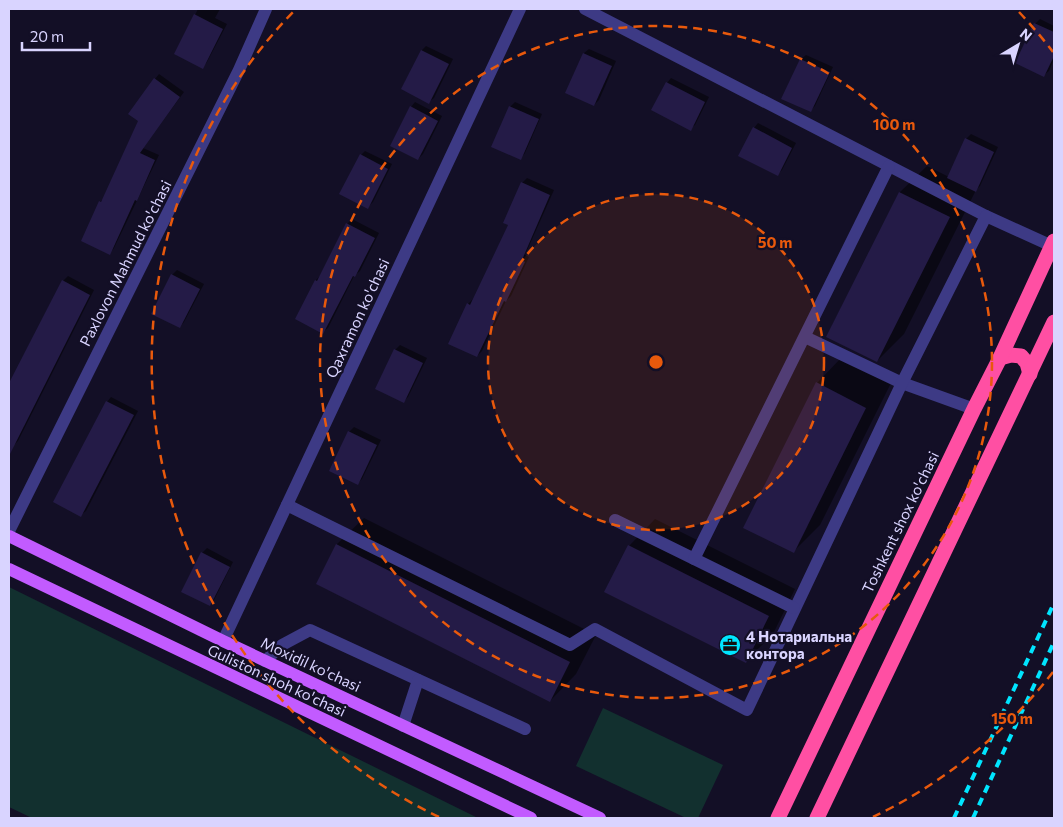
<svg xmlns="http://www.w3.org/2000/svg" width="1063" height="827" font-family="Commissioner,sans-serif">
<rect width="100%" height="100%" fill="#130f26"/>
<g fill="#12302f">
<polygon points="9,587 478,818 32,818 9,807"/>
<polygon points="603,708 723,765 698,818 686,818 576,766"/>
</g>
<g fill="#0007">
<polygon points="198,9 220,9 215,18 227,24 207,62 203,67 176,53"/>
<polygon points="1040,19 1054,26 1054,59 1049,71 1044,75 1035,24"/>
<polygon points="426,46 453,59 434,98 429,102 402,88 422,50"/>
<polygon points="589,49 616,61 599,100 594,105 567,93 584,53"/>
<polygon points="806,55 833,67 815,106 810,111 783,98 801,59"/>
<polygon points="159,74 184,92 143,148 159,155 114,248 110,253 100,202 104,198 139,120 155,79"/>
<polygon points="671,78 709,97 695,125 690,129 667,83"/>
<polygon points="415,102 442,116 423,154 418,159 411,107"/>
<polygon points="515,102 542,114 525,153 521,158 510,107"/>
<polygon points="758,123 796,143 782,170 777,175 754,128"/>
<polygon points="971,134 998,147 980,186 976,190 904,334 877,361 828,337 900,192 927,166 949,177 966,139"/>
<polygon points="365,151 392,164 373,202 368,207 361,155"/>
<polygon points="527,178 554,190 525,255 529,257 511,296 506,301 482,351 477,356 468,304 473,299 509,224 522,183"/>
<polygon points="352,219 379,233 360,271 354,276 328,328 323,332 297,319 316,280 320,276 347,224"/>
<polygon points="177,270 204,284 184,322 180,327 172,275"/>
<polygon points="68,276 94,290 18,441 13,446 9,444 9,388 63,281"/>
<polygon points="400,345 427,358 408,397 404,401 395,350"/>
<polygon points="843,356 892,381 820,525 793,552 817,383"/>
<polygon points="111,397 138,411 86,511 81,515 107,402"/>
<polygon points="354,427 381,440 362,479 358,483 349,432"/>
<polygon points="364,518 596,635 576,674 550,701 317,584 337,544"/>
<polygon points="655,519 795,589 773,634 746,661 629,546"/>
<polygon points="207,548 233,562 214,600 210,604 202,553"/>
</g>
<g fill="#241b47">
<polygon points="194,14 223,29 203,69 174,54"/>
<polygon points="1034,23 1054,32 1054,56 1044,77 1015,63"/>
<polygon points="421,50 449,64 429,104 401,89"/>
<polygon points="583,53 612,66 594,106 565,93"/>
<polygon points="800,59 830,72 811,112 781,99"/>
<polygon points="154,78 180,97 140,153 155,160 137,201 135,200 110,255 81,241 99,201 101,202 138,121 128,114"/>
<polygon points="666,82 705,102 691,131 651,110"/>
<polygon points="410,106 438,121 418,160 390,146"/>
<polygon points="509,106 539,119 521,160 491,147"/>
<polygon points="753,127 792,148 778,176 738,156"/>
<polygon points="965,138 994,152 976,192 947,178"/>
<polygon points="360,154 388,169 368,209 339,194"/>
<polygon points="521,182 550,195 522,260 525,262 506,302 504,301 477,357 448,344 467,303 470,305 508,225 503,223"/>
<polygon points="899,192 950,217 877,362 826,337"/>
<polygon points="346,223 375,238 355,277 353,276 323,334 295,319 315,280 317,281"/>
<polygon points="171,274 200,289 180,328 151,314"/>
<polygon points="62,280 90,295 9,456 9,383"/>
<polygon points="394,349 423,363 404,403 375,389"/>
<polygon points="816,382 866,408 794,553 743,528"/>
<polygon points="106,401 134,415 81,517 53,502"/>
<polygon points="348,431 377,445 358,485 329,471"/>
<polygon points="336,544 570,662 550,702 316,584"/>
<polygon points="628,545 769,616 746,663 604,592"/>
<polygon points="201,552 230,567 210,606 181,592"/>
</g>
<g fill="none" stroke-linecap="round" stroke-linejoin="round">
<g stroke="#3d3a85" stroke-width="12">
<polyline points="585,9 986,216 1052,246"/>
<polyline points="805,337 902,383 974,409"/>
<polyline points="287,505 570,645 595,629 747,710 902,383 986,216"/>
<polyline points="615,520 794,608"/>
<polyline points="9,531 239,70 266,9"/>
<polyline points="694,559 889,166"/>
<polyline points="223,641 520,9"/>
<polyline points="265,661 282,645 310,630 525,729"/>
<polyline points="403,726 418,680"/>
</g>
<g stroke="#c25bff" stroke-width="12">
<polyline points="9,536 223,641 600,818"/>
<polyline points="9,569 531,818"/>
</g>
<g stroke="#ff4fa3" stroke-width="15">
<polyline points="1000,358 1011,355 1021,356 1027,363 1030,374"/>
<polyline points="778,818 974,409 1000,358 1054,241"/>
<polyline points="817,818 1054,322"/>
</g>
<g stroke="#00e5ff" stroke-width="4" stroke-dasharray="8 6" stroke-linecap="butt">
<polyline points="954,818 1054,603"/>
<polyline points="973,818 1054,642"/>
</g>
</g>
<circle cx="656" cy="362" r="168" fill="#e8590c" fill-opacity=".12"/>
<g fill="none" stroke="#e8590c" stroke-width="2.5" stroke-dasharray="9 6">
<circle cx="656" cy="362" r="168"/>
<circle cx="656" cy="362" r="336"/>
<path d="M1053 672A504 504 0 0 1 873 817M439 817A504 504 0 0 1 293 12M1019 12A504 504 0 0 1 1053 52"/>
</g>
<defs>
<g id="office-disc" transform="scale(1.125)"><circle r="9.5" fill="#00e5ff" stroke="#130f26"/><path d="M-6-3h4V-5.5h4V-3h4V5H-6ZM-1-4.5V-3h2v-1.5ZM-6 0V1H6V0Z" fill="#111"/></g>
</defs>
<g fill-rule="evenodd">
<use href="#office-disc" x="730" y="645"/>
</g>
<g text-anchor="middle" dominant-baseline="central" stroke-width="4.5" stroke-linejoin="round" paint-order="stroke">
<g font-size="15" fill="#d9d4ff" stroke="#130f26">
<text transform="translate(125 263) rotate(-63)">Paxlovon Mahmud ko'chasi</text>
<text transform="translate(357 318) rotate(-65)">Qaxramon ko'chasi</text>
<text transform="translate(900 522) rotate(-64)">Toshkent shox ko'chasi</text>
<text transform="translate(311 664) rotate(25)">Moxidil ko'chasi</text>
<text transform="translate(277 680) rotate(25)">Guliston shoh ko'chasi</text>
</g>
<g font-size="15" font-weight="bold" fill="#d9d4ff" stroke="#130f26" text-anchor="start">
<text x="746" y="636">4 Нотариальна<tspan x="746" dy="17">контора</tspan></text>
</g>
</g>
<circle cx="656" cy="362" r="8" fill="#e8590c" stroke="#130f26" stroke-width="2.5"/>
<g font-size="15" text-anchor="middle" font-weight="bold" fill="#e8590c" stroke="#130f26" stroke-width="4.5" stroke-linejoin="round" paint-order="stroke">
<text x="894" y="130">100 m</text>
<text x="775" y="248">50 m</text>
<text x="1012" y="724">150 m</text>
</g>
<rect width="1063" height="827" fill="none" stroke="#d9d4ff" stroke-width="20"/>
<g transform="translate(1018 45) rotate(38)" stroke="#130f26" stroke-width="4" paint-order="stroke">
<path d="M0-4L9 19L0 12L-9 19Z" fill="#d9d4ff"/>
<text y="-8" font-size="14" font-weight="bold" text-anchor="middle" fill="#d9d4ff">N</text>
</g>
<path d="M22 42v8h68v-8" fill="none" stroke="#d9d4ff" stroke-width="2.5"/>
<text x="30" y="42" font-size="15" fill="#d9d4ff" stroke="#130f26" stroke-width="4" paint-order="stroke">20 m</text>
</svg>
